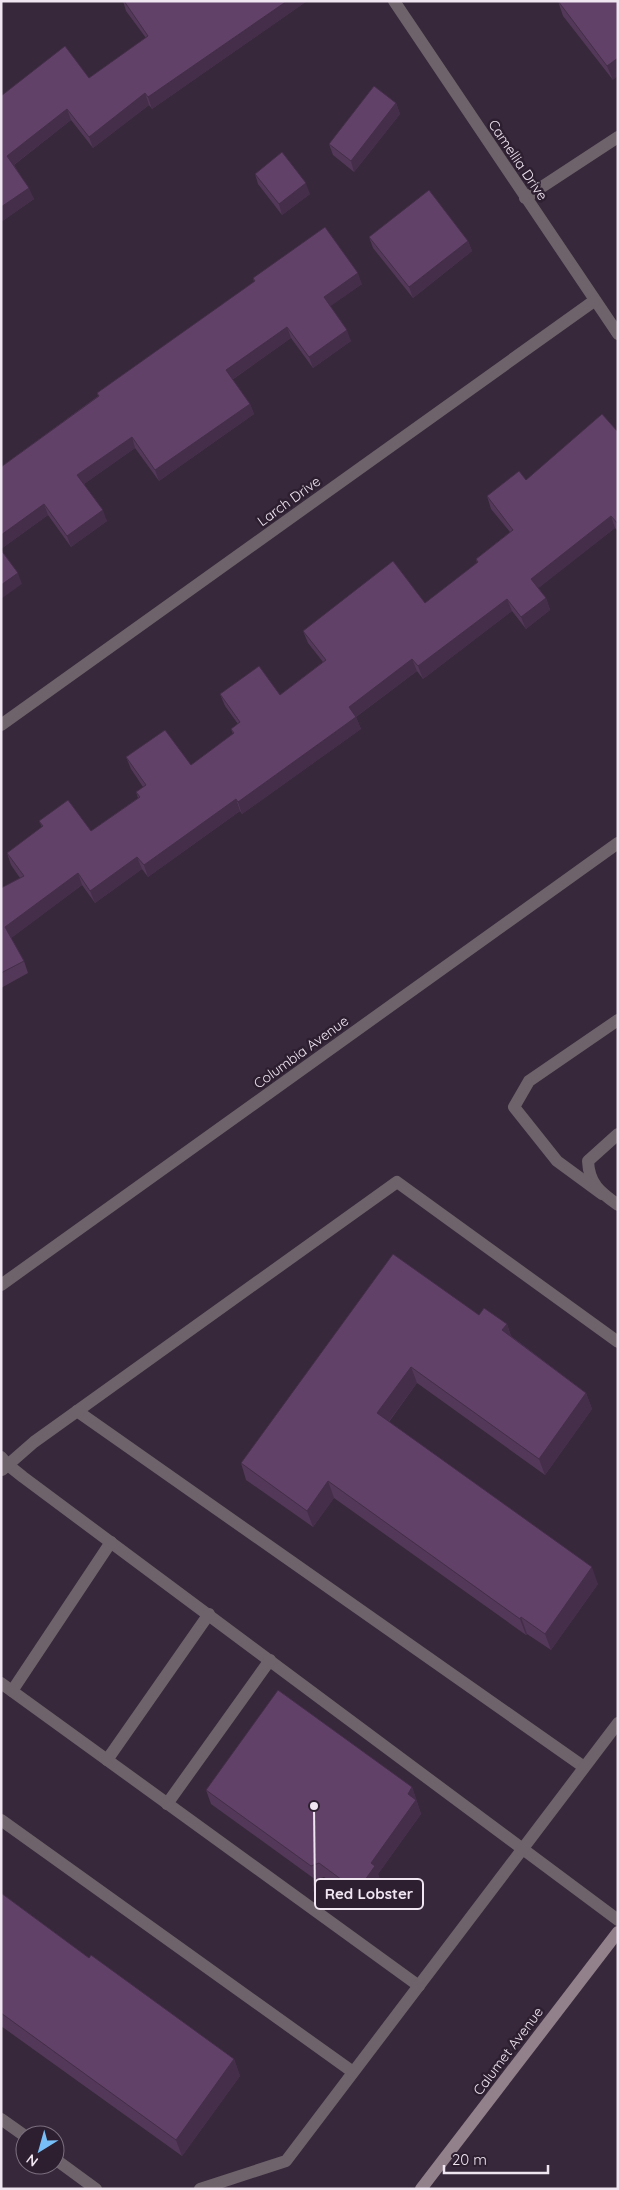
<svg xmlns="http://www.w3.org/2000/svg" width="619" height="2190" font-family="Quicksand,sans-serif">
<rect width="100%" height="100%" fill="#37283b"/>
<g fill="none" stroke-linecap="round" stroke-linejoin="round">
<g stroke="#6e636a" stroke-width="12">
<polyline points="525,198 618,137"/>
<path d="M618 1134 588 1161C589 1184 600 1192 618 1205"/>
<polyline points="602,1194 557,1161 514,1107 529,1081 618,1020"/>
<polyline points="77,1411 584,1767"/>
<polyline points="1,1457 8,1465 23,1477 618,1920"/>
<polyline points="2,1470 34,1442 397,1182 618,1342"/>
<polyline points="1,1683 419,1986"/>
<polyline points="12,1691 111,1542"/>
<polyline points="107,1760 209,1614"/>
<polyline points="167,1804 270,1660"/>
<polyline points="1,1820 353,2072"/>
<polyline points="1,2119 25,2136"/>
<polyline points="55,2159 96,2189"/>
<polyline points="200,2189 286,2161 618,1723"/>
</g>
<g stroke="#6e636a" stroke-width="12">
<polyline points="394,1 618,334"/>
<polyline points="1,725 594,301"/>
<polyline points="1,1285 618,843"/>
</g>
<polyline stroke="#92808b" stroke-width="12" points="421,2189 618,1932"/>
</g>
<g fill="#533859">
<polygon points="123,1 307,1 152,109 149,105 93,148 71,120 14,165 34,199 1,222 1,96 89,78 146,38 126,11"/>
<polygon points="558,1 618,1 613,80 563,16"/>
<polygon points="396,103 400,114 354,172 333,155 329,144"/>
<polygon points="255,174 310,194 282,215 258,184"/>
<polygon points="369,237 468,241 472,251 413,298 373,248"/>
<polygon points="253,278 362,284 330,306 351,341 313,368 291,338 232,380 250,404 254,414 159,481 135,448 84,484 107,521 71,547 48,515 1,549 1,467 98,396 97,393 254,282"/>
<polygon points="618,432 618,531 615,528 538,588 546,598 550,610 526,629 512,611 423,679 417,671 356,717 361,729 242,814 240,811 148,877 142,869 95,903 82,885 11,938 24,961 28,973 1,988 1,888 20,878 11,865 7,853 42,827 39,821 91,831 138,798 136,792 143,787 131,769 126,757 191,765 233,734 231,729 238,724 225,706 220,694 280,695 323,662 308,643 303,631 425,603 477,563 476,559 510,532 491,509 487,496 526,480"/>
<polygon points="479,1315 507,1324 511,1336 586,1393 592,1409 545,1475 417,1383 389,1422 598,1584 551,1650 527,1634 526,1635 334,1498 313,1527 246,1480 241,1463"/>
<polygon points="412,1787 421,1814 378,1874 380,1880 362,1905 324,1877 316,1880 211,1804 206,1790"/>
<polygon points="1,1893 89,1958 234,2059 240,2076 182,2156 1,2026"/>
</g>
<g fill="#442e49">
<polygon points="287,1 307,1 152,109 148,97"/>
<polygon points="618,58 618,76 613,80 607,66"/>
<polygon points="145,93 149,105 93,148 89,137"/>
<polygon points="396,103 400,114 354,172 351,161"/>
<polygon points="67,109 71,120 11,167 7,156"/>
<polygon points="306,183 310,194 282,215 279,204"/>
<polygon points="29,188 34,199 1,222 1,207"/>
<polygon points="468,241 472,251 413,298 409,287"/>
<polygon points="358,273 362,284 328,308 324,297"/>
<polygon points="287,327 291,338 230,381 226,370"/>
<polygon points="347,330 351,341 313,368 309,357"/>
<polygon points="250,404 254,414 159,481 155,470"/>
<polygon points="132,437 135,448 81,486 77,475"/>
<polygon points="44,504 48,515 1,549 1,535"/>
<polygon points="103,510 107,521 71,547 67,536"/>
<polygon points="611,516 615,528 535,591 531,579"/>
<polygon points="18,573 22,584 1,599 1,585"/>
<polygon points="546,598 550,610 526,629 521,617"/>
<polygon points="507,599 512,611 423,679 418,666"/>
<polygon points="412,659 417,671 353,719 349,707"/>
<polygon points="356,717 361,729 242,814 238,802"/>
<polygon points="236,799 240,811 148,877 144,865"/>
<polygon points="137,857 142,869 95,903 90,891"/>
<polygon points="78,873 82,885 10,939 5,927"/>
<polygon points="507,1324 512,1340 502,1330"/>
<polygon points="411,1367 417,1383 383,1429 377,1413"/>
<polygon points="586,1393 592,1409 545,1475 539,1459"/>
<polygon points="328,1481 334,1498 313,1527 307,1511"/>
<polygon points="592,1567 598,1584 551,1650 545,1634"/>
<polygon points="521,1617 527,1634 526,1635 520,1619"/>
<polygon points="412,1787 421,1814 378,1874 380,1880 362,1905 357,1891 408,1794"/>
<polygon points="234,2059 240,2076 182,2156 176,2140"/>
</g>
<g fill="#614168" stroke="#442e49">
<polygon points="124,1 287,1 148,97 145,93 89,137 67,109 7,156 29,188 1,207 1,96 65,46 89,78 148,36"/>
<polygon points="558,1 618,1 618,58 607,66"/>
<polygon points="374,86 396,103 351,161 329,144"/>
<polygon points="282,152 306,183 279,204 255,174"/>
<polygon points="429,190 468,241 409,287 369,237"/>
<polygon points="325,227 358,273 324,297 347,330 309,357 287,327 226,370 250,404 155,470 132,437 77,475 103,510 67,536 44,504 1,535 1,467 99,396 97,393 255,281 253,278"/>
<polygon points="602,414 618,432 618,524 611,516 531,579 546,598 521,617 507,599 418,666 412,659 349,707 356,717 238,802 236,799 144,865 137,857 90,891 78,873 5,927 24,961 1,973 1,888 24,876 7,853 43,826 39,821 68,800 91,831 140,797 136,792 146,785 126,757 165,730 191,765 234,733 231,729 240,722 220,694 259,666 280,695 326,660 303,631 393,561 425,603 478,562 476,559 513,530 487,496 519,471 526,480"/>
<polygon points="1,550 18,573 1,585"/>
<polygon points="393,1254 479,1315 484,1308 507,1324 502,1330 586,1393 539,1459 411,1367 377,1413 592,1567 545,1634 521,1617 520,1619 328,1481 307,1511 241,1463"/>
<polygon points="278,1690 412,1787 408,1794 416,1800 371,1863 375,1866 357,1891 319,1863 311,1866 206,1790"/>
<polygon points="1,1893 89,1958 91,1955 234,2059 176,2140 1,2013"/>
</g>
<g text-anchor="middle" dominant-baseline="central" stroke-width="5" stroke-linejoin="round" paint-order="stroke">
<g font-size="14" fill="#f0e6f2" stroke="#2d1f30">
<text transform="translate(518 160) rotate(56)">Camellia Drive</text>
<text transform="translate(289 501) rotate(-36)">Larch Drive</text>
<text transform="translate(301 1052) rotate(-36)">Columbia Avenue</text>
<text transform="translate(508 2051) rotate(-53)">Calumet Avenue</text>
</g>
</g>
<path fill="none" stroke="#f0e6f2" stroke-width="2" d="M314 1806L315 1894"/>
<circle fill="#f0e6f2" stroke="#2d1f30" stroke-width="2" cx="314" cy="1806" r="5"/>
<rect fill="#2d1f30" stroke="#f0e6f2" stroke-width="2" x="315" y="1879" width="108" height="30" rx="5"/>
<g font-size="15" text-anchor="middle" font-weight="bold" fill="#f0e6f2">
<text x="369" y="1899">Red Lobster</text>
</g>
<rect width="619" height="2190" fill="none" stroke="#f0e6f2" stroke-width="5"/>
<g transform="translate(40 2150) rotate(217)"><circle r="24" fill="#2d1f30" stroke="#7b6f7e"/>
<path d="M0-4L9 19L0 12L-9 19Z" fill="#78bff7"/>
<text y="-8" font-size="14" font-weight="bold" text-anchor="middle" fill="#f0e6f2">N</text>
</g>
<path d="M444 2165v8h104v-8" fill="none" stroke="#f0e6f2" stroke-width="2.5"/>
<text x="452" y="2165" font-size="15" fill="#f0e6f2" stroke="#2d1f30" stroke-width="4" paint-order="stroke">20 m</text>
</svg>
